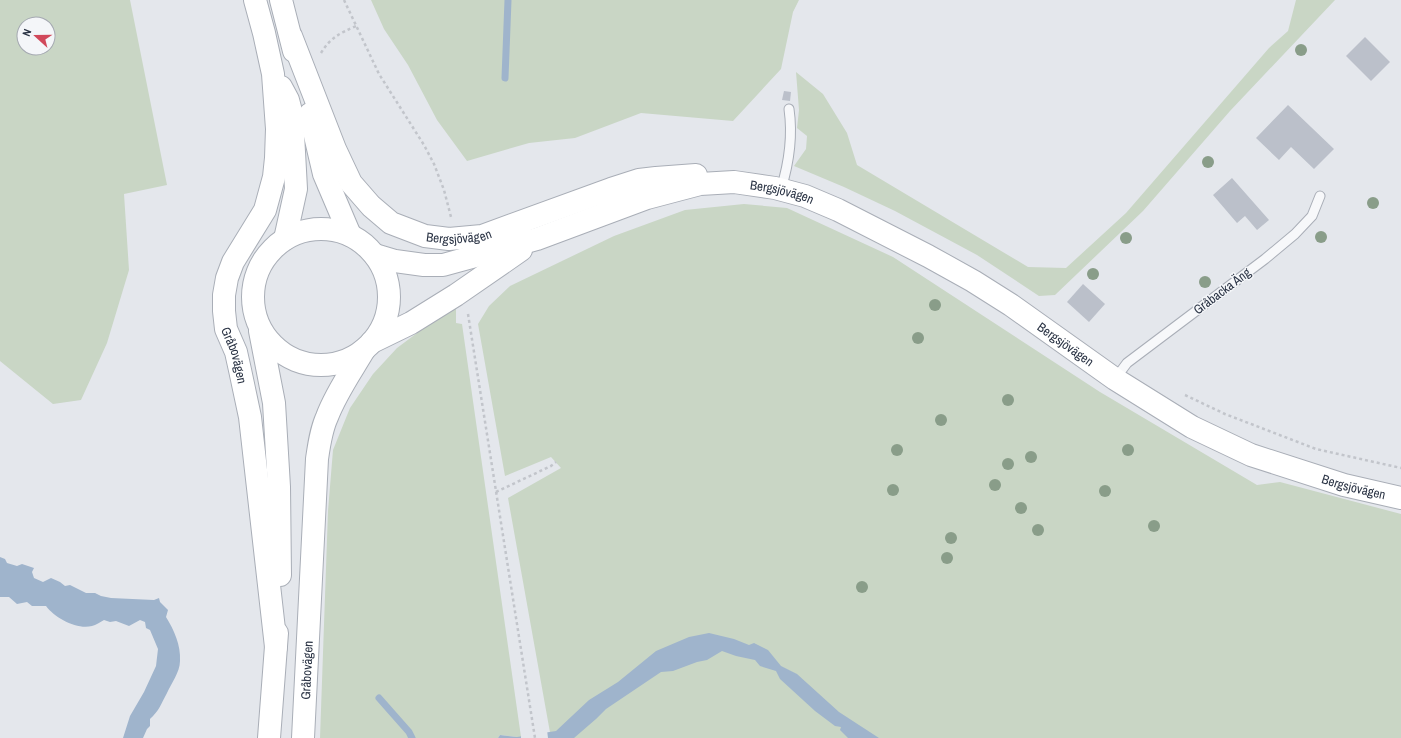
<svg xmlns="http://www.w3.org/2000/svg" width="1401" height="738" font-family="'Archivo Narrow',sans-serif">
<rect width="100%" height="100%" fill="#e4e7ec"/>
<g fill="#c9d6c5" fill-rule="evenodd">
<path d="M0 0H130L167 185 124 194 129 270 107 343 81 400 53 404 0 361ZM24 24H48V48H24Z"/>
<polygon points="371,0 799,0 793,12 781,69 733,121 641,113 575,138 529,143 467,161 437,120 408,65 384,29"/>
<polygon points="1296,0 1335,0 1230,111 1143,211 1055,295 1039,296 977,255 895,211 844,187 794,166 806,149 807,136 797,128 799,110 796,72 823,94 847,133 857,165 1028,267 1066,268 1126,213 1269,48 1288,31"/>
<polygon points="744,204 787,208 893,257 1100,392 1257,485 1280,482 1401,514 1401,738 551,738 508,498 561,468 551,457 505,476 478,324 489,306 510,286 614,236 685,210"/>
<polygon points="456,304 456,323 462,324 521,737 517,737 500,735 498,738 320,738 328,511 333,450 350,408 373,374 397,348"/>
</g>
<g fill="#9fb4cc">
<path d="M0 557 5 559 7 563 17 566 22 564 34 568 32 572 34 578 43 582 51 578 60 582 65 586 70 585 86 593H95L101 596 111 598 154 600 159 598 160 602 168 610 166 617C174 630 181 645 180 661 180 672 171 684 167 693 161 704 159 711 150 719V726L147 729 143 738H123L130 716 144 692 156 666 158 649 150 630 146 628 145 622 140 620 129 626 116 621 110 622 104 620C100 622 96 625 92 626 77 630 55 618 46 606H32L27 602 17 604 9 597H0Z"/>
<polygon points="709,633 734,639 749,645 754,643 768,650 781,666 797,674 839,712 879,738 848,738 840,730 841,727 835,726 815,711 780,679 776,671 760,666 755,660 736,656 722,651 707,660 697,662 673,671 661,672 606,709 596,719 574,738 498,738 500,735 517,737 556,731 589,700 618,682 656,651 689,637"/>
</g>
<polygon fill="#e4e7ec" points="547,730 548,738 521,738 521,735"/>
<g fill="none" stroke-linecap="round" stroke-linejoin="round">
<g stroke="#9fb4cc" stroke-width="7">
<polyline points="505,78 508,0"/>
<polyline points="379,698 409,732 412,738"/>
</g>
</g>
<g fill="#bbc0ca">
<polygon points="1365,37 1390,62 1371,81 1346,56"/>
<polygon points="784,91 791,92 790,101 782,100"/>
<polygon points="1288,105 1334,149 1314,169 1291,147 1279,160 1256,138"/>
<polygon points="1232,178 1269,220 1257,230 1245,216 1237,223 1213,195"/>
<polygon points="1083,284 1105,304 1089,322 1067,302"/>
</g>
<g fill="none" stroke-linecap="round" stroke-linejoin="round">
<g stroke="#a9aeb7" stroke-width="11">
<g id="lane">
<path d="M781 189C789 163 793 137 789 109"/>
<polyline points="1115,379 1127,363 1265,259 1295,234 1312,216 1320,196"/>
</g>
</g>
<g stroke="#a9aeb7" stroke-width="24">
<g id="secondary">
<path id="s1" d="M255 0 264 33 273 74 277 129 276 158 274 177 265 210 233 262 227 278 224 295V311L226 329 236 352 240 370 250 417 276 647"/>
<polyline points="281,0 294,51"/>
<path id="s2" d="M291 36 335 149 351 183 371 206 391 223 425 236 449 239 482 236 611 189 639 180 656 178 696 175"/>
<polyline points="281,87 288,100 292,115 296,189 285,239"/>
<polyline points="310,114 324,174 350,235"/>
<circle cx="321" cy="297" r="68"/>
<path id="s3" d="M375 255 395 261 424 265H443L537 239 647 198 700 184 734 182 775 188 805 196 838 210 928 256 973 281 1011 305 1115 379 1192 427 1251 455 1344 485 1401 498"/>
<polyline points="260,331 274,403 279,487 280,575"/>
<polyline points="372,342 411,323 456,295 521,250"/>
<polyline points="269,738 277,633"/>
<path id="s4" d="M303 738 317 459C319 445 321 430 327 417 336 393 351 372 364 350"/>
</g>
</g>
<g stroke="#c2c5cb" stroke-width="2.5" stroke-dasharray="3 3" stroke-linecap="butt">
<polyline points="344,0 379,74 424,145 434,164 444,190 451,217"/>
<path d="M321 53C330 38 340 33 356 26"/>
<polyline points="468,314 535,738"/>
<polyline points="1185,395 1225,414 1316,449 1401,468"/>
<polyline points="496,492 551,466 556,462"/>
</g>
<use href="#lane" stroke="#f7f8fa" stroke-width="9"/>
<use href="#secondary" stroke="#fff" stroke-width="22"/>
</g>
<g fill="#899d89">
<circle cx="1301" cy="50" r="6"/>
<circle cx="1208" cy="162" r="6"/>
<circle cx="1373" cy="203" r="6"/>
<circle cx="1321" cy="237" r="6"/>
<circle cx="1126" cy="238" r="6"/>
<circle cx="1093" cy="274" r="6"/>
<circle cx="1205" cy="282" r="6"/>
<circle cx="935" cy="305" r="6"/>
<circle cx="918" cy="338" r="6"/>
<circle cx="1008" cy="400" r="6"/>
<circle cx="941" cy="420" r="6"/>
<circle cx="897" cy="450" r="6"/>
<circle cx="1128" cy="450" r="6"/>
<circle cx="1031" cy="457" r="6"/>
<circle cx="1008" cy="464" r="6"/>
<circle cx="995" cy="485" r="6"/>
<circle cx="893" cy="490" r="6"/>
<circle cx="1105" cy="491" r="6"/>
<circle cx="1021" cy="508" r="6"/>
<circle cx="1154" cy="526" r="6"/>
<circle cx="1038" cy="530" r="6"/>
<circle cx="951" cy="538" r="6"/>
<circle cx="947" cy="558" r="6"/>
<circle cx="862" cy="587" r="6"/>
</g>
<g text-anchor="middle" dominant-baseline="central" stroke-width="3" stroke-linejoin="round" paint-order="stroke">
<g font-size="13" fill="#2b3445" stroke="#f4f6f9">
<text stroke="none"><textPath href="#s3" startOffset="422">Bergsjövägen</textPath></text>
<text stroke="none"><textPath href="#s2" startOffset="286">Bergsjövägen</textPath></text>
<text transform="translate(1222 291) rotate(-37)">Gråbacka Äng</text>
<text stroke="none"><textPath href="#s3" startOffset="746">Bergsjövägen</textPath></text>
<text stroke="none"><textPath href="#s1" startOffset="371">Gråbovägen</textPath></text>
<text stroke="none"><textPath href="#s3" startOffset="1070">Bergsjövägen</textPath></text>
<text stroke="none"><textPath href="#s4" startOffset="68">Gråbovägen</textPath></text>
</g>
</g>
<g transform="translate(36 36) rotate(291)"><circle r="19" fill="#f4f6f9" stroke="#a4a8b1"/>
<path d="M0-3L7 15L0 10L-7 15Z" fill="#d1495b"/>
<text y="-6" font-size="11" font-weight="bold" text-anchor="middle" fill="#2b3445">N</text>
</g>
</svg>
